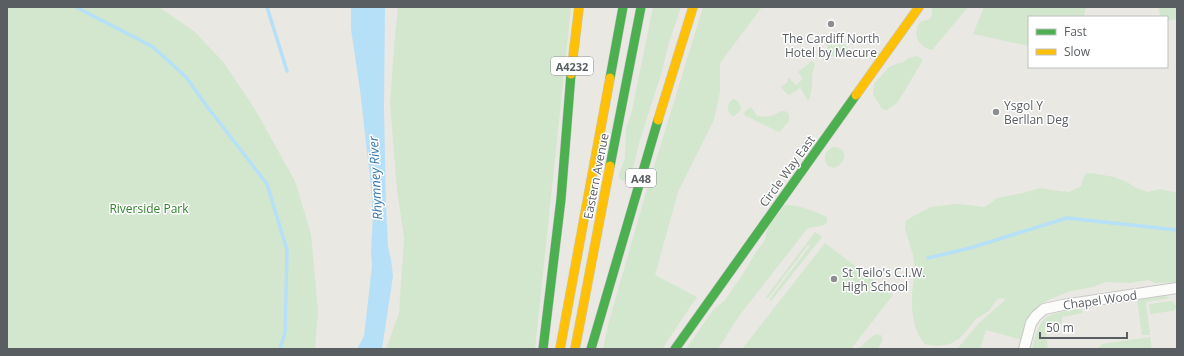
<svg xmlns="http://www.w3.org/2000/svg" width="1184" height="356" font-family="'Open Sans',sans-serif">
<rect width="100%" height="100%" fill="#eae8e3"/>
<g fill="#d2e7cd">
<polygon points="7,7 159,7 195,32 224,63 253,106 295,181 311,234 318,311 315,349 7,349"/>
<polygon points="398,7 571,7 535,349 386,349 399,313 404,238 397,190 390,103 395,35"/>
<polygon points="653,7 681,7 669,42 662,71 640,140 632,172 629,178 624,181 621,180 619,178 619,174 625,158 626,128 631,115"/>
<polygon points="703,7 762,7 720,63 720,92 714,120 678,192 655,275 697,297 662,349 603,349 608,325 645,196"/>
<path d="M932 7H968L932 50C918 47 912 34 920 22L930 19 932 14Z"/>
<polygon points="984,7 1086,7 1084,17 1029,17 1029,46 973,34"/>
<polygon points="1159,7 1177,7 1177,19 1167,21 1167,17 1160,17"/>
<path d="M836 41 843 43 849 49C843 55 831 55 823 60L818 52 827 48 828 44 835 46Z"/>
<polygon points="917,56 923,60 898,102 887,110 882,109 873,94 874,84 889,67 896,64 904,62 909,58"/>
<path d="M812 61 815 65C809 77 815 90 808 101L800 87 796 91 788 95 781 87 788 82 787 79 789 78 796 85 803 79 798 72Z"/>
<path d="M733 99 737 100 741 107 740 111 734 116 731 115C726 110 727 103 733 99Z"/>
<path d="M751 107 757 116C762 116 767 117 771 116 779 114 783 107 789 114V121L779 132 744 115 745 111Z"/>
<path d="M833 147C850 148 846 164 834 168L828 166C822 158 825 151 833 147Z"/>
<polygon points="1091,173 1114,177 1127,182 1136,188 1147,192 1161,189 1177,193 1177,282 1155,283 1148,280 1130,283 1106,282 1093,287 1071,291 1050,299 1040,305 1032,312 1036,316 1026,341 986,330 980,349 957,349 978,324 1005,300 1003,298 997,299 989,311 977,318 960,338 950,344 938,346 929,345 925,344 920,338 915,327 912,309 912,293 915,269 913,255 905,229 906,221 912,217 931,207 947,205 958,204 985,207 997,198 1023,193 1040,188 1058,191 1069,192 1081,186 1085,174"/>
<path d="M785 205C801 205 813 211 827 217V223C821 228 814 225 807 229L739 316 718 349H686L713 310 725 300 743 274 756 252 765 240 768 226Z"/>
<polygon points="815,232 822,237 771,301 769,300 810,246 808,245 768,298 766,297"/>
<polygon points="825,243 893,295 851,349 742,349"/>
<polygon points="1164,296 1170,298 1146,302 1150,335 1142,335 1137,300"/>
<polygon points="1172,301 1177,307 1173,311 1150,314 1149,304"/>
<path d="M1081 308 1083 313 1062 317V324L1048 327 1046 337 1048 349H1032C1041 312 1046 315 1081 308Z"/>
<polygon points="875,334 881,335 883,339 878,349 858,349"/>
<polygon points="1150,337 1152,349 1097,349 1103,344"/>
</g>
<polygon fill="#b6e0f7" points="351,7 385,7 384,108 386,206 388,247 391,259 393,276 382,349 357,349 364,336 372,266 371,251 373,216 371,187 360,90 351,29"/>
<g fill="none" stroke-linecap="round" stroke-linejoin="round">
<g stroke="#b6e0f7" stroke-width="3.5">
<polyline points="76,7 153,47 186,77 206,105 267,184 287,250 285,333 280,349"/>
<polyline points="267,7 287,71"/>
<polyline points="928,258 970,248 1067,218 1177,230"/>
</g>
<g stroke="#c7c7c6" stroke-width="12">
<polyline id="street" points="1024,349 1031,323 1036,316 1044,309 1063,305 1177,288"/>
</g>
<g stroke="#c7c7c7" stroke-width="10">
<g id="fast">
<polyline points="610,78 623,7"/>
<polyline points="610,166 641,7"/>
<polyline points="543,349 561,199 571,74"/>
<polyline points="591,349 658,120"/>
<polyline points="675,349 856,95"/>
</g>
</g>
<g stroke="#c7c7c7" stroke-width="10">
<g id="slow">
<polyline points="571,74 579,7"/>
<polyline points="856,95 919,7"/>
<polyline points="658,120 693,7"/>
<polyline points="560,349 610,78"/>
<polyline points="575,349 610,166"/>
</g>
</g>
<use href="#street" stroke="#fcfcfb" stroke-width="10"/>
<use href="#fast" stroke="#4caf50" stroke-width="9"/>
<use href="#slow" stroke="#ffc107" stroke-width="9"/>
</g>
<g fill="#8c8e8f" stroke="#fff" stroke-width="1.5">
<circle cx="831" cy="24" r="4"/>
<circle cx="996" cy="112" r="4"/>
<circle cx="834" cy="279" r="4"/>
</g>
<g text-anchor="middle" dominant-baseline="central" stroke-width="3" stroke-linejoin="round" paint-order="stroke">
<g fill="#fff" stroke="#8b8e91" stroke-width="1">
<rect x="551" y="57" width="42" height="18" rx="3"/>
<rect x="626" y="169" width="30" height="18" rx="3"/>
</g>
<g font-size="11" font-weight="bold" fill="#595e62">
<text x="572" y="66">A4232</text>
<text x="641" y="178">A48</text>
</g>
<g font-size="12" fill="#595e62" stroke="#fff" text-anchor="start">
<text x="831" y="38" text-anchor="middle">The Cardiff North<tspan x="831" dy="14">Hotel by Mecure</tspan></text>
<text x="1004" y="105">Ysgol Y<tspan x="1004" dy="14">Berllan Deg</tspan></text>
<text x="842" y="272">St Teilo's C.I.W.<tspan x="842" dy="14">High School</tspan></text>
</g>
<g font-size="12" fill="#595e62" stroke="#fff">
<text transform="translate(787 171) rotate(-54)">Circle Way East</text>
<text transform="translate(596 176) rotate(-79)">Eastern Avenue</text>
<text transform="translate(1100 300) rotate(-8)">Chapel Wood</text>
</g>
<g font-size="12" fill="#31832f" stroke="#fff">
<text x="149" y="208">Riverside Park</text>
</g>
<g font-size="13" font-style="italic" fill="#3678ad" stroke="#fff">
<text transform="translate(375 178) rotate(-93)">Rhymney River</text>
</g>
</g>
<rect width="1184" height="356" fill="none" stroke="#595e62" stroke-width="16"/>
<rect x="1028" y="16" width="140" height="52" fill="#ffffff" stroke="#bdbfc0"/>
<rect x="1036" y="29" width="20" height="6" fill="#4caf50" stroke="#bdbfc0"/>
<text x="1064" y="36" font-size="12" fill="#595e62">Fast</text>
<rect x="1036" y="49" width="20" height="6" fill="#ffc107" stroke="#bdbfc0"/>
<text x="1064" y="56" font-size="12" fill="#595e62">Slow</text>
<path d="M1040 332v6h87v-6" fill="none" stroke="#595e62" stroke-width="2"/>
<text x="1046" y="332" font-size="12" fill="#595e62" stroke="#ffffff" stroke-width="3" paint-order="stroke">50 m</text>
</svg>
